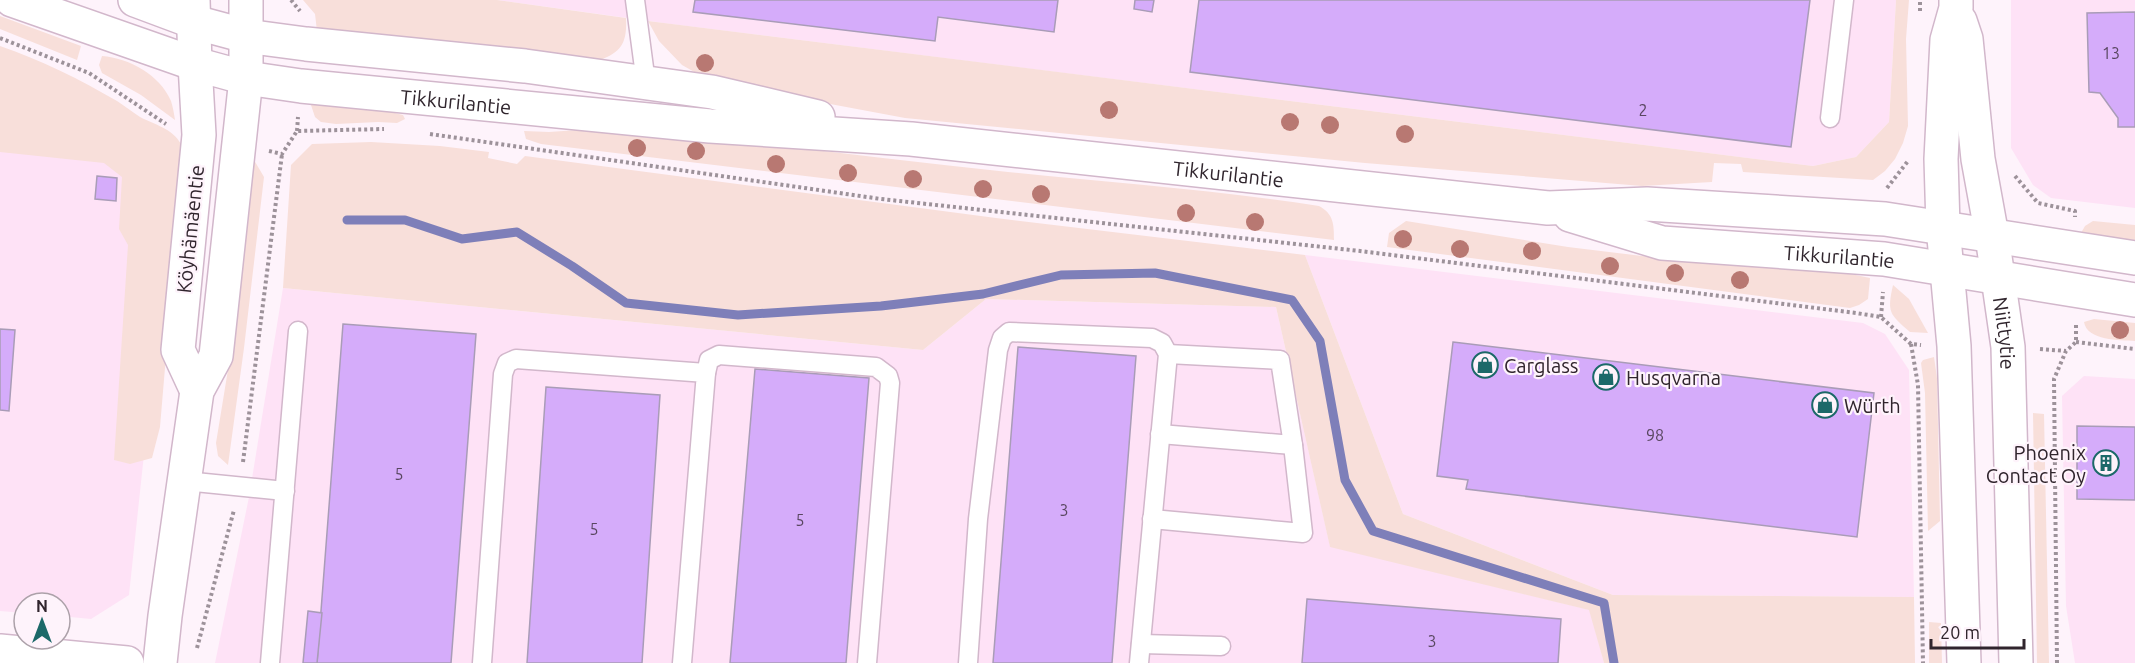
<svg xmlns="http://www.w3.org/2000/svg" width="2135" height="663" font-family="Ubuntu,sans-serif">
<rect width="100%" height="100%" fill="#fef3fb"/>
<g fill="#fee2f6">
<polygon points="497,0 1896,0 1889,122 1856,157 1813,166 671,24"/>
<polygon points="2011,0 2135,0 2135,208 2051,198 2033,185 2011,148"/>
<polygon points="0,72 115,116 163,276 129,595 91,619 60,616 60,603 24,603 24,613 0,611"/>
<polygon points="1305,255 1863,323 1885,334 1909,370 1914,597 1613,595 1403,514"/>
<polygon points="283,288 923,350 986,299 1276,307 1330,546 1590,610 1604,663 215,663 249,497"/>
<polygon points="2084,376 2135,379 2135,663 2075,663 2066,606 2062,396"/>
</g>
<g fill="#f8dfda">
<path d="M303 0H497L626 18C627 41 623 52 600 60L317 31 315 14Z"/>
<polygon points="1896,0 1909,0 1906,39 1908,126 1903,143 1895,159 1885,171 1873,180 1857,179 1743,172 1741,164 1714,163 1712,182 1642,186 1365,163 905,118 712,82 682,65 659,41 648,21 1813,166 1856,157 1889,122"/>
<polygon points="0,16 81,46 77,60 0,29"/>
<path d="M0 46C41 60 79 79 117 101 125 106 132 112 140 117 155 125 172 128 181 144L176 238 160 427 152 458 130 464 114 460 128 245 119 229 122 177 104 163 0 152Z"/>
<path d="M102 56C129 58 160 75 171 101 173 107 174 114 175 120L141 95 102 73 99 65Z"/>
<polygon points="310,102 359,104 403,115 405,119 397,123 378,122 336,124 321,122 315,117"/>
<path d="M607 128C741 140 874 158 1008 172 1112 183 1216 190 1319 206 1334 214 1334 225 1334 240L541 144 526 139 524 131 549 132Z"/>
<polygon points="371,142 440,146 489,152 488,158 517,164 525,156 996,218 1305,255 1403,514 1613,595 1914,597 1915,663 1604,663 1589,610 1330,547 1276,307 986,299 923,350 283,288 291,165 312,144"/>
<polygon points="254,160 264,177 244,348 228,465 218,456 216,443 234,333 250,166"/>
<polygon points="1406,221 1568,247 1642,256 1846,273 1870,278 1868,299 1859,305 1850,308 1387,247 1389,233"/>
<polygon points="2093,221 2135,225 2135,241 2081,233 2085,226"/>
<path d="M1893 285 1909 299 1928 333 1910 332C1889 314 1887 312 1893 285Z"/>
<path d="M2094 319 2135 323V341C2120 340 2087 341 2084 322Z"/>
<polygon points="1934,357 1937,378 1940,521 1928,531 1925,393 1921,363 1923,360"/>
<polygon points="2033,413 2044,414 2049,663 2037,663"/>
<polygon points="1929,622 1941,623 1942,663 1929,663"/>
</g>
<g fill="none" stroke-linecap="round" stroke-linejoin="round">
<polyline stroke="#7e7fb9" stroke-width="9" points="347,220 405,220 462,239 517,232 572,266 626,303 738,315 881,306 983,294 1061,275 1155,273 1292,300 1320,341 1345,480 1373,531 1604,603 1614,663"/>
</g>
<g fill="#d5acfa" stroke="#a99cb7" stroke-width="1.5">
<polygon points="695,0 1058,0 1054,32 938,17 935,41 693,12"/>
<polygon points="1135,0 1154,0 1152,12 1134,9"/>
<polygon points="1199,0 1810,0 1791,147 1190,72"/>
<polygon points="2135,12 2135,127 2118,127 2118,118 2100,93 2089,92 2087,13"/>
<polygon points="97,176 117,178 116,201 95,199"/>
<polygon points="343,324 476,334 451,663 317,663"/>
<polygon points="0,329 15,330 9,411 0,410"/>
<polygon points="1453,342 1874,393 1857,537 1466,489 1468,480 1437,476"/>
<polygon points="1018,347 1136,356 1112,663 993,663"/>
<polygon points="755,369 869,378 846,663 730,663"/>
<polygon points="546,387 660,395 642,663 527,663"/>
<polygon points="2077,426 2135,427 2135,500 2077,499"/>
<polygon points="1307,599 1561,619 1558,663 1302,663"/>
<polygon points="308,611 322,613 317,663 303,663"/>
</g>
<g fill="none" stroke-linecap="round" stroke-linejoin="round">
<g stroke="#d2b7cb" stroke-width="21">
<g id="service">
<polyline points="635,0 646,83"/>
<polyline points="1830,118 1844,0"/>
<polyline points="706,373 709,360 719,355 876,367 888,376 890,383 867,663"/>
<polyline points="1160,434 1293,445"/>
<polyline points="185,481 285,491"/>
<polyline points="1152,519 1303,533 1293,445 1280,360 1168,354"/>
<polyline points="1141,644 1221,646"/>
<polyline points="270,663 298,331"/>
<polyline points="482,663 503,374 507,363 516,359 706,373 682,663"/>
<polyline points="968,663 978,519 998,350 1002,338 1009,332 1152,338 1162,343 1168,354 1139,663"/>
</g>
</g>
<g stroke="#d2b7cb" stroke-width="36">
<g id="minor">
<polyline points="195,64 199,135 178,350 197,391"/>
<polyline points="0,651 127,663"/>
<polyline points="160,663 165,616 197,391 216,356 246,78"/>
</g>
</g>
<g stroke="#d2b7cb" stroke-width="36">
<g id="tertiary">
<polyline points="193,0 195,64"/>
<polyline points="246,0 246,78"/>
</g>
</g>
<g stroke="#d2b7cb" stroke-width="36">
<g id="secondary">
<polyline points="1956,0 1956,8 1947,40 1941,159 1943,227 1954,346 1964,663"/>
<path id="s1" d="M1960 21 1966 39 1978 159 1992 236 2008 347 2016 663"/>
</g>
</g>
<g stroke="#d2b7cb" stroke-width="36">
<g id="primary">
<path id="s2" d="M12 0 195 64 246 78 301 86 710 126 911 139 1548 208 1647 204 1885 219 2135 258"/>
<polyline points="135,0 194,22 246,36 306,44 525,66 712,92 818,117"/>
<path id="s3" d="M1570 215 1662 243 1884 259 2135 300"/>
</g>
</g>
<g stroke="#9d929a" stroke-width="4" stroke-dasharray="3 3" stroke-linecap="butt">
<polyline points="291,0 300,11"/>
<polyline points="1920,11 1920,0"/>
<polyline points="0,38 89,73 166,124"/>
<polyline points="297,131 298,117"/>
<polyline points="430,134 881,199 1360,251 1856,313 1881,317 1911,344 1921,345"/>
<polyline points="269,151 282,154 297,131 384,129"/>
<polyline points="2015,176 2038,203 2075,211 2075,217"/>
<polyline points="1887,188 1908,161"/>
<polyline points="1881,317 1883,292"/>
<polyline points="2076,342 2135,349"/>
<polyline points="1911,344 1918,385 1923,663"/>
<polyline points="2040,349 2066,351"/>
<polyline points="243,462 282,154"/>
<polyline points="197,648 234,510"/>
<polyline points="2057,663 2054,379 2066,351 2076,342 2076,324"/>
</g>
<use href="#service" stroke="#fff" stroke-width="18"/>
<use href="#minor" stroke="#fff" stroke-width="33"/>
<use href="#tertiary" stroke="#fff" stroke-width="33"/>
<use href="#secondary" stroke="#fff" stroke-width="33"/>
<use href="#primary" stroke="#fff" stroke-width="33"/>
</g>
<g fill="#b87872">
<circle cx="705" cy="63" r="9"/>
<circle cx="1109" cy="110" r="9"/>
<circle cx="1290" cy="122" r="9"/>
<circle cx="1330" cy="125" r="9"/>
<circle cx="1405" cy="134" r="9"/>
<circle cx="637" cy="148" r="9"/>
<circle cx="696" cy="151" r="9"/>
<circle cx="776" cy="164" r="9"/>
<circle cx="848" cy="173" r="9"/>
<circle cx="913" cy="179" r="9"/>
<circle cx="983" cy="189" r="9"/>
<circle cx="1041" cy="194" r="9"/>
<circle cx="1186" cy="213" r="9"/>
<circle cx="1255" cy="222" r="9"/>
<circle cx="1403" cy="239" r="9"/>
<circle cx="1460" cy="249" r="9"/>
<circle cx="1532" cy="251" r="9"/>
<circle cx="1610" cy="266" r="9"/>
<circle cx="1675" cy="273" r="9"/>
<circle cx="1740" cy="280" r="9"/>
<circle cx="2120" cy="330" r="9"/>
</g>
<defs>
<g id="shop-ring" transform="scale(1.35)"><circle r="9.5" fill="#fef3fb" stroke="#1c6969" stroke-width="1.5"/><path d="M-5-2.5h2.3a2.7 3.5 0 0 1 5.4 0H5L5.5 6h-11ZM-1.5-2.5h3a1.5 2.3 0 0 0-3 0Z" fill="#1c6969"/></g>
<g id="building-ring" transform="scale(1.35)"><circle r="9.5" fill="#fef3fb" stroke="#1c6969" stroke-width="1.5"/><path d="M-4-6H4V6H1V3H-1V6H-4ZM-2.5-4.3h1.7v1.8h-1.7ZM.8-4.3h1.7v1.8H.8ZM-2.5-1h1.7V.8h-1.7ZM.8-1h1.7V.8H.8Z" fill="#1c6969"/></g>
</defs>
<g fill-rule="evenodd">
<use href="#shop-ring" x="1485" y="365"/>
<use href="#shop-ring" x="1606" y="377"/>
<use href="#shop-ring" x="1825" y="405"/>
<use href="#building-ring" x="2106" y="463"/>
</g>
<g text-anchor="middle" dominant-baseline="central" stroke-width="4.5" stroke-linejoin="round" paint-order="stroke">
<g font-size="16" fill="#594760">
<text x="2111" y="53">13</text>
<text x="1643" y="110">2</text>
<text x="1655" y="435">98</text>
<text x="399" y="474">5</text>
<text x="1064" y="510">3</text>
<text x="800" y="520">5</text>
<text x="594" y="529">5</text>
<text x="1432" y="641">3</text>
</g>
<g font-size="20" fill="#30252d" stroke="#fef3fb">
<text stroke="none"><textPath href="#s2" startOffset="458">Tikkurilantie</textPath></text>
<text stroke="none"><textPath href="#s2" startOffset="1234">Tikkurilantie</textPath></text>
<text transform="translate(190 229) rotate(-84)">Köyhämäentie</text>
<text stroke="none"><textPath href="#s3" startOffset="274">Tikkurilantie</textPath></text>
<text stroke="none"><textPath href="#s1" startOffset="316">Niittytie</textPath></text>
</g>
<g font-size="20" fill="#30252d" stroke="#fef3fb" text-anchor="start">
<text x="1504" y="365">Carglass</text>
<text x="1626" y="377">Husqvarna</text>
<text x="1844" y="405">Würth</text>
<text x="2086" y="452" text-anchor="end">Phoenix<tspan x="2086" dy="23">Contact Oy</tspan></text>
</g>
</g>
<g transform="translate(42 621)"><circle r="28" fill="#fef3fb" stroke="#aca1a9" stroke-width="1.5"/>
<path d="M0-4.5L10 22L0 15L-10 22Z" fill="#1c6969"/>
<text y="-9" font-size="16" font-weight="bold" text-anchor="middle" fill="#30252d">N</text>
</g>
<path d="M1931 639v9h93v-9" fill="none" stroke="#30252d" stroke-width="3"/>
<text x="1940" y="639" font-size="18" fill="#30252d" stroke="#fef3fb" stroke-width="4.5" paint-order="stroke">20 m</text>
</svg>
